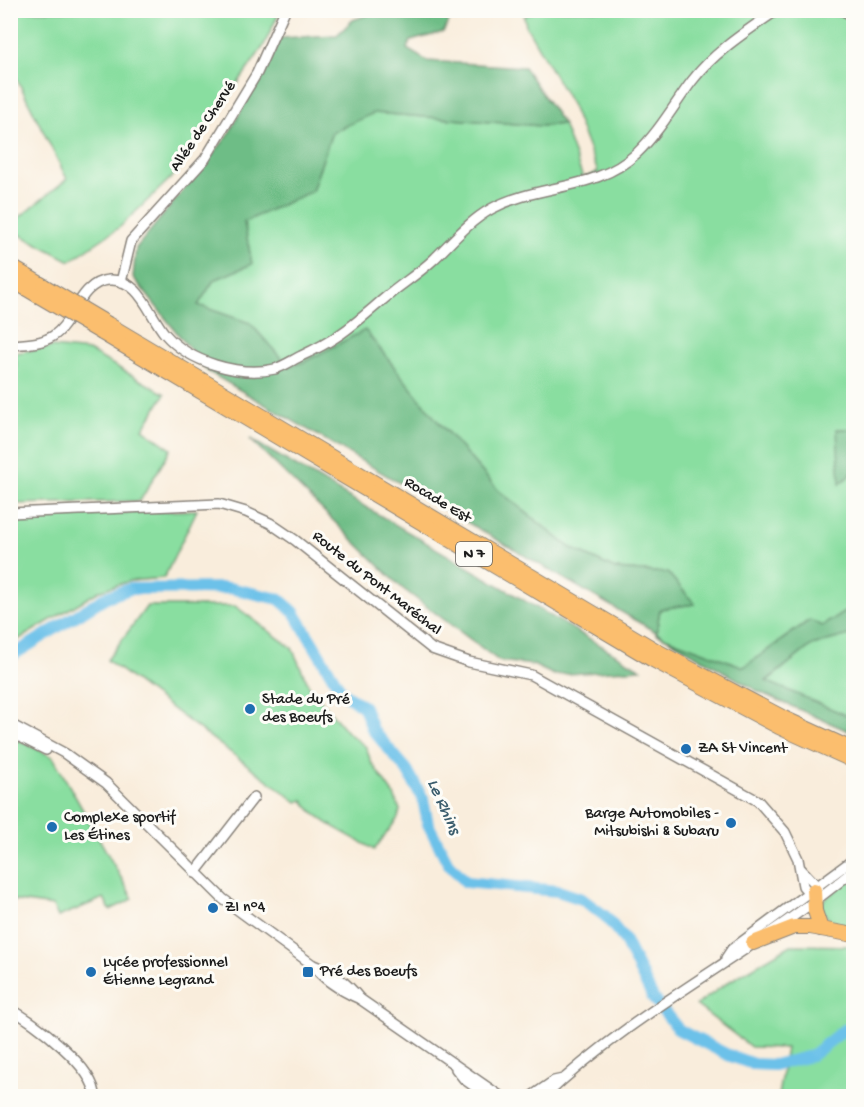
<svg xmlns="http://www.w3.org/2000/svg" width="864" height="1107" font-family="'Gochi Hand',sans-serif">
<rect width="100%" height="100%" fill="#fdfcf7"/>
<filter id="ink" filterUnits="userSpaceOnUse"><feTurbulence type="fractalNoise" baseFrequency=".0167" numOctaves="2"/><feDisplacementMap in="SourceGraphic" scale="12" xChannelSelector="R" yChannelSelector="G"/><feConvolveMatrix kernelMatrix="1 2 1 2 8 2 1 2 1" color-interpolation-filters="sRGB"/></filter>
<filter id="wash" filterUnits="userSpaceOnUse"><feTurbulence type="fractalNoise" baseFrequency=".008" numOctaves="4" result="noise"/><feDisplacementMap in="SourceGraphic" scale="24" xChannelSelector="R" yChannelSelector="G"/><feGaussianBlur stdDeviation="1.35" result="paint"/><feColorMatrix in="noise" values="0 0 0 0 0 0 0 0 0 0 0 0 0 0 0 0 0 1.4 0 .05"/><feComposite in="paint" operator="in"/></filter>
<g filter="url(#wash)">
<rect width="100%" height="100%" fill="#f9eddc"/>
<g fill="#89dea0" stroke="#527d5e" stroke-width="1.5">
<polygon points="539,10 853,11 854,429 838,429 841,483 853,472 853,607 822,626 809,620 744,667 656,634 660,609 694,604 668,573 615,569 569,547 498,490 435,418 306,361 289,367 198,305 214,280 252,264 244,222 312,191 332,132 374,113 542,126 563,124 583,178 598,172 572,106 526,26 524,16"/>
<polygon points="11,11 280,11 263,47 175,174 120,227 70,261 11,230 11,224 67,179 11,67"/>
<polygon points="52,347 89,351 165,394 143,429 171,449 140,501 11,504 10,368 17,367 14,353"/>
<polygon points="197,510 164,578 130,581 101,590 11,644 11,517"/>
<path d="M147 606H235L292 648 309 686 347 732 366 747 371 762 394 795 400 810 398 818 374 850C350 834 318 824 303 800L297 802 107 660Z"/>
<polygon points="853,634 853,718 766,682 812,645"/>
<polygon points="11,736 53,757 133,899 110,910 104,898 58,917 53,906 11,900"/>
<path d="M853 877V927L851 928C835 922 823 921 821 902Z"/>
<polygon points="791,945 853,946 853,1096 778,1096 786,1048 751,1047 696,1005 730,981"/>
</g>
<g fill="#6ebd86" stroke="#456c51" stroke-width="1.5">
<polygon points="378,11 455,11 443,32 411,41 407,49 427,61 524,67 563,124 542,126 374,113 332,132 312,191 244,222 252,264 214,280 198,305 250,323 289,367 306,361 365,330 435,418 498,490 569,547 615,569 668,573 695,604 660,609 656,634 744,667 810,620 822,626 853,607 853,634 812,645 766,681 853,718 853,733 759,692 207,371 133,277 136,248 227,137 280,38 337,35 353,20"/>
<polygon points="837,429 853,429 853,472 840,484"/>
<polygon points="250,439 641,669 554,675 533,665 499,661 402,588"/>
</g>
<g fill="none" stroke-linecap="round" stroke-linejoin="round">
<polyline stroke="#6cc1e9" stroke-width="12" points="10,657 106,597 130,589 229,588 279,599 294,612 342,692 364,707 372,729 407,770 423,799 428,824 448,863 466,882 558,891 582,899 605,916 624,939 653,998 679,1030 728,1055 753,1064 774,1065 811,1056 844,1030 854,1029"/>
</g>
</g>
<g filter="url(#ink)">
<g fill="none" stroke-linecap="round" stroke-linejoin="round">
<g stroke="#8a847c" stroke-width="12">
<g id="minor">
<polyline points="841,10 854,16"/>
<polyline points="121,282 131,241 205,159 257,73 285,10"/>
<path d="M10 345C24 344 41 344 53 336 74 323 79 282 109 280 140 278 149 315 165 334 189 362 239 377 275 369 284 366 293 360 301 356 343 337 357 321 391 293 405 282 420 272 433 260 451 243 468 222 491 209 539 183 596 192 637 153 659 132 674 105 692 81 715 51 747 31 777 10"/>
<polyline points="10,513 219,504 246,512 270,523 295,540 432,649 469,662 531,675 758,801 785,832 798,859 803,886 814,899"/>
<path d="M10 724 64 753 106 783 223 899 313 965C331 971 348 984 360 999"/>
<polyline points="10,732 46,750"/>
<polyline points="801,869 818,887"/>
<polyline points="195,873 254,797"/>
<polyline points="726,958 732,949 854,859"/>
<path d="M313 965C324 981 342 991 360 999L500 1096"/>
<path d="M10 1009C34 1021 95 1068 95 1096"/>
<polyline points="456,1069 464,1079 488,1096"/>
<polyline points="532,1096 554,1081 563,1079"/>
<path d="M545 1096C637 1008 756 952 854 870"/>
</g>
</g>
<g stroke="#8a847c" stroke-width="16">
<g id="highway">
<polyline points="10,266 44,286"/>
<polyline points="10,279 37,295"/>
<polyline points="108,324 659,652 784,718 854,750"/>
<polyline points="102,333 653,660 779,727 854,761"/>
<polyline points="814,890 815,911 821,929"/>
<polyline points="753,943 794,927 810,927 854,935"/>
</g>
</g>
<use href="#minor" stroke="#fff" stroke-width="9"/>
<use href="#highway" stroke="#fbbe6e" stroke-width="14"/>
<g stroke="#8a847c" stroke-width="16" stroke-linecap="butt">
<g id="highway-bridge">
<polyline points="44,286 108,324"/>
<polyline points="37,295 102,333"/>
</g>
</g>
<use href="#highway-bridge" stroke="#fbbe6e" stroke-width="14"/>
</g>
</g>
<g fill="#1f6fb2" stroke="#fdfcf7" stroke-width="2">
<circle cx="250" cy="709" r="6"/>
<circle cx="686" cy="749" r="6"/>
<circle cx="731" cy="823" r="6"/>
<circle cx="52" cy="827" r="6"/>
<circle cx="213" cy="908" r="6"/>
<circle cx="91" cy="972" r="6"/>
<rect x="302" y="966" width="12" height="12" rx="3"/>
</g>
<g text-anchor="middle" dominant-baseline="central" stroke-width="6" stroke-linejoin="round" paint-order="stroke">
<rect fill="#fdfcf7" stroke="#605f5e" stroke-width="1.5" x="456" y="542" width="36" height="24" rx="4.5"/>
<g font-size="15" font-weight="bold" fill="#1c1c1c">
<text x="474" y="554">N 7</text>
</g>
<g font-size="16" fill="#1c1c1c" stroke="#fdfcf7">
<text transform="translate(204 127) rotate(-56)">Allée de Chervé</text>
<text transform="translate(437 501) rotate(31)">Rocade Est</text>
<text transform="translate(376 584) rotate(38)">Route du Pont Maréchal</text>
</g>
<g font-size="16" fill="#1c1c1c" stroke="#fdfcf7" text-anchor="start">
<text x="262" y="700">Stade du Pré<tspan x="262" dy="18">des Boeufs</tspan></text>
<text x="698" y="749">ZA St Vincent</text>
<text x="719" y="814" text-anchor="end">Barge Automobiles -<tspan x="719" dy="18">Mitsubishi &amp; Subaru</tspan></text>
<text x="64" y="818">Complexe sportif<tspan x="64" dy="18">Les Étines</tspan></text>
<text x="225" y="908">ZI n°4</text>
<text x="103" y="963">Lycée professionnel<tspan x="103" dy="18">Étienne Legrand</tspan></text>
<text x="320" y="972">Pré des Boeufs</text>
</g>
<g font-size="18" font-style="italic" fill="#3c5e6e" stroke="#fdfcf7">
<text transform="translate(443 807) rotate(66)">Le Rhins</text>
</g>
</g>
<rect width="864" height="1107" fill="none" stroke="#fdfcf7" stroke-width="36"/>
</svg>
